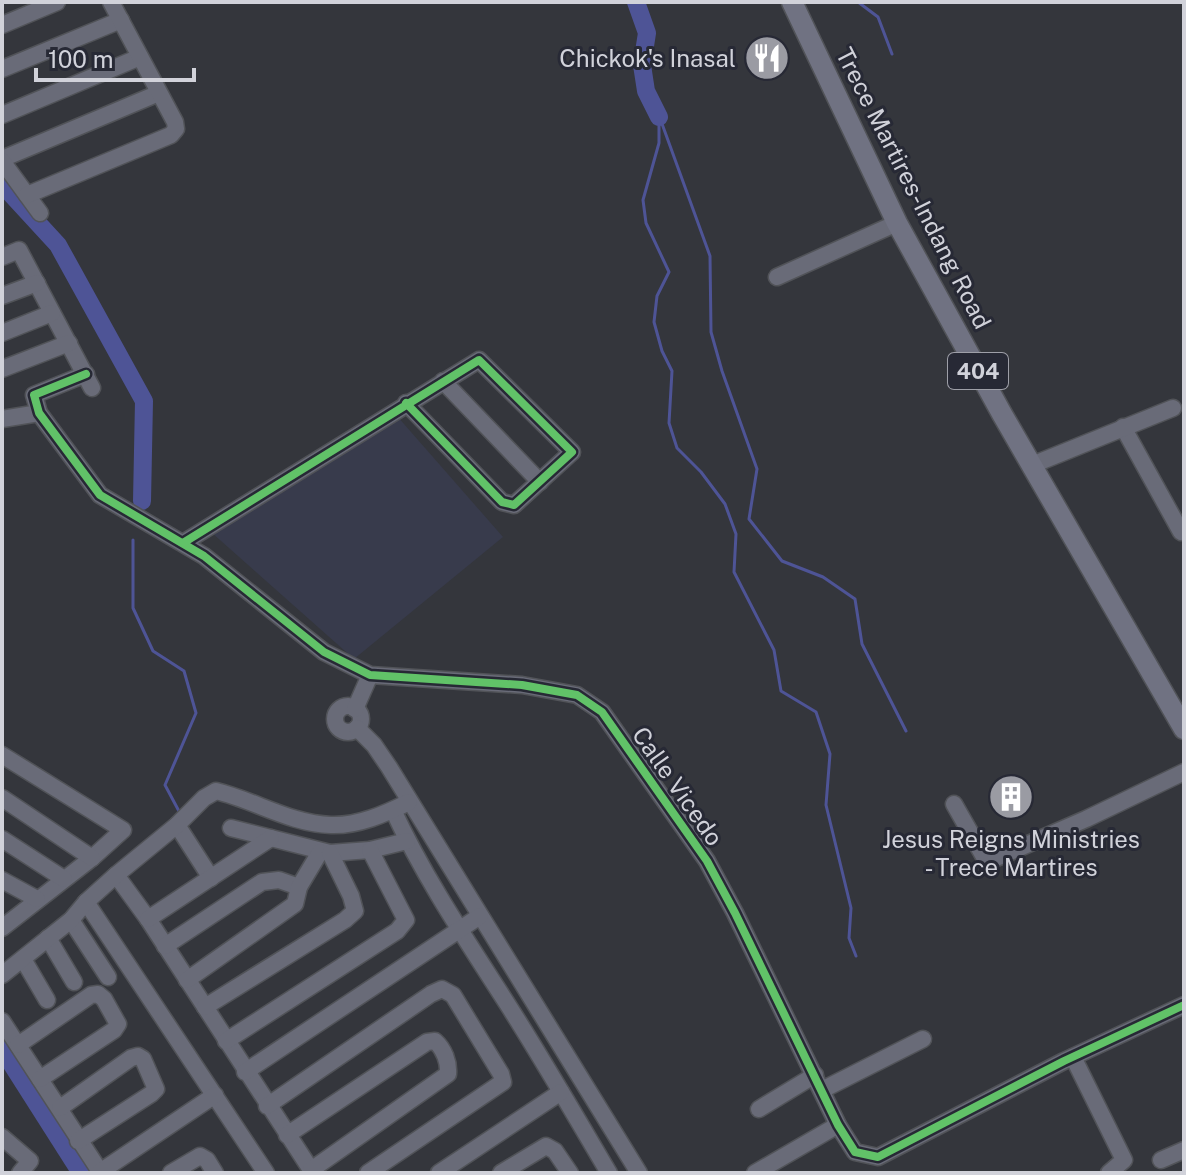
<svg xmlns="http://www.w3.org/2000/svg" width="1186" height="1175" font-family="'Public Sans',sans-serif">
<rect width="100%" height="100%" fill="#34363c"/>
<polygon fill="#383b4c" points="397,416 503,537 354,659 211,532"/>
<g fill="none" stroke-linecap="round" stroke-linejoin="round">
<g stroke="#4e5496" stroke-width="3">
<polyline points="858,2 878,17 892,54"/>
<polyline points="659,117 659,143 643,200 646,223 669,272 657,296 654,322 662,351 672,371 669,423 677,448 701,472 725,504 736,534 734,572 774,650 781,691 816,712 830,754 826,805 851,908 849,938 856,956"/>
<polyline points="661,121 710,256 711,332 722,371 757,469 749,519 782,561 823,577 855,599 862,644 906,731"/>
<polyline points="133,540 133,608 153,651 184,671 196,713 165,785 181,815"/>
</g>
<g stroke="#4e5496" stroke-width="18">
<polyline points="636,2 647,33 642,65 646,91 659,117"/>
<polyline points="2,184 58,245 144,401 142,501"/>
<polyline points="2,1049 81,1173"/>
</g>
<g stroke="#515358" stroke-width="19">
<g id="minor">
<polyline points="2,25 57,2"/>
<polyline points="2,69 121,20"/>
<polyline points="2,115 140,57"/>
<polyline points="2,159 159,93"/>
<polyline points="2,161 40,213"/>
<polyline points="27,195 171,135 176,129 175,122 111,2"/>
<polyline points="2,257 19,250 92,388"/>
<polyline points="777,277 897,223"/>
<polyline points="2,296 37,283"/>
<polyline points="2,333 52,313"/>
<polyline points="2,369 69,343"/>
<polyline points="86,374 34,395 39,413 100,495 204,556 324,652 370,675 522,685 577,695 602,712 707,861 735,913 838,1125 855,1152 878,1157 1064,1061 1184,1005"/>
<polyline points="443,381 540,482"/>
<polyline points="2,419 39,413"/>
<polyline points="1123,427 1181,532"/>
<polyline points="1032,465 1173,408"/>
<polyline points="183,543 479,360 572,452 514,505 502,502 406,403"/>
<circle cx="348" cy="719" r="13"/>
<polyline points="355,709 370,675"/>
<polyline points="357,728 374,745 389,767 639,1173"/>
<polyline points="2,755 123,830 92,858 2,928"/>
<polyline points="2,798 92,858"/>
<polyline points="954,804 987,862 1086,819 1184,772"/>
<path d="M393 810C425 879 467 941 508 1005 543 1060 576 1117 609 1173"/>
<polyline points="177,825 211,878"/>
<polyline points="231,828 330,853 370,850 407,841"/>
<polyline points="2,839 64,879"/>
<polyline points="116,875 148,919 313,1173"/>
<polyline points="2,880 37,899"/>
<polyline points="86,902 266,1173"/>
<polyline points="148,919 271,838"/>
<polyline points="71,920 108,977"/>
<polyline points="48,938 74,982"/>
<polyline points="165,946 262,882 279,880 299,887"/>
<polyline points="23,959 47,1000"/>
<path d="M2 975 71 920 86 902 116 875 177 825 204 798 216 791C254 800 291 824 331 825 358 826 385 814 409 802"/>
<polyline points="187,980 295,904 299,887 320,852"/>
<polyline points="205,1007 345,920 355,911 351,896 330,853"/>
<polyline points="2,1021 101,1173"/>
<polyline points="226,1041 397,931 406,920 370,850"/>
<polyline points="18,1045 91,995 98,994 104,999 118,1024 114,1030 40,1079"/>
<polyline points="1073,1057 1124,1160 1109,1173"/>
<polyline points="245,1072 480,916"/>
<polyline points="822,1090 923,1039"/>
<polyline points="267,1106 431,994 442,989 453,995 501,1074 503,1082 368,1173"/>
<polyline points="60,1108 131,1058 138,1056 143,1059 156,1089 151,1094 78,1141"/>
<polyline points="759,1109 815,1075"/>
<path d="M287 1135 427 1042 435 1041C444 1049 449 1062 448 1074L311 1170"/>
<polyline points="2,1137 30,1161 20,1173"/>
<polyline points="1161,1160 1184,1150"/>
<polyline points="100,1172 215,1095"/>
<polyline points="171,1173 200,1156 207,1160 215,1173"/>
<polyline points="439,1173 561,1092"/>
<polyline points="501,1173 546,1146 555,1151 570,1173"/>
<polyline points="755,1173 838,1125"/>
</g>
</g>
<g stroke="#515358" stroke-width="23">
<polyline id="major" points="792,2 897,223 1002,414 1184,729"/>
</g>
<use href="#minor" stroke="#696b78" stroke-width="16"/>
<use href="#major" stroke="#707282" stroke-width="20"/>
<g stroke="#272935" stroke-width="13">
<g id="cycleway">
<polyline points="86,374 34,395 39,413 100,495 204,556 324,652 370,675 522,685 577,695 602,712 707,861 735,913 838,1125 855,1152 878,1157 1064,1061 1184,1005"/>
<polyline points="183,543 479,360 572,452 514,505 502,502 406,403"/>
</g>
</g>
<use href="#cycleway" stroke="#61c268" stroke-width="8"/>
</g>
<defs>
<g id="restaurant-disc" transform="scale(2.3)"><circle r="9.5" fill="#9a9ba3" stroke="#272935"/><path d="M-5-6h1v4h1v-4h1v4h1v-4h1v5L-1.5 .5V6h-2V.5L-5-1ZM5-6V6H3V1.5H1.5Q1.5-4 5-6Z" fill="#fff"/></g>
<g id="building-disc" transform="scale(2.3)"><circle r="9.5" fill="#9a9ba3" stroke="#272935"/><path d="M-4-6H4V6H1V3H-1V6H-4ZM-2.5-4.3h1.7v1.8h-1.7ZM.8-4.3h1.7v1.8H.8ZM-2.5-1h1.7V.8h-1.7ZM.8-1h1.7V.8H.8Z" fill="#fff"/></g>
</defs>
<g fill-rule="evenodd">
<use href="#restaurant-disc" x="767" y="58"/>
<use href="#building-disc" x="1011" y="797"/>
</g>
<g text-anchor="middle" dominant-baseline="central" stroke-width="6" stroke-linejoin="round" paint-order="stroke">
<rect fill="#272935" stroke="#9e9fa8" stroke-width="2" x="948" y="353" width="60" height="36" rx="6"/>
<g font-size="22" font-weight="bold" fill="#d1d2da">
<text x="978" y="371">404</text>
</g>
<g font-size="24" fill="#d1d2da" stroke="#272935" text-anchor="end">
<text x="736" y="58">Chickok's Inasal</text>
<text x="1011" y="839" text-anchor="middle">Jesus Reigns Ministries<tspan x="1011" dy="28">- Trece Martires</tspan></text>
</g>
<g font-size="24" fill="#d1d2da" stroke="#272935">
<text transform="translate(914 188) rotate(63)">Trece Martires-Indang Road</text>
<text transform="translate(678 786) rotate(55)">Calle Vicedo</text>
</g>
</g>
<rect width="1186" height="1175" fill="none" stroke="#d1d2da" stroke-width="8"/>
<path d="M36 68v12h158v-12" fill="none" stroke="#d1d2da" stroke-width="4"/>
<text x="48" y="68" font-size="24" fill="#d1d2da" stroke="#272935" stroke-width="6" paint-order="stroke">100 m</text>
</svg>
